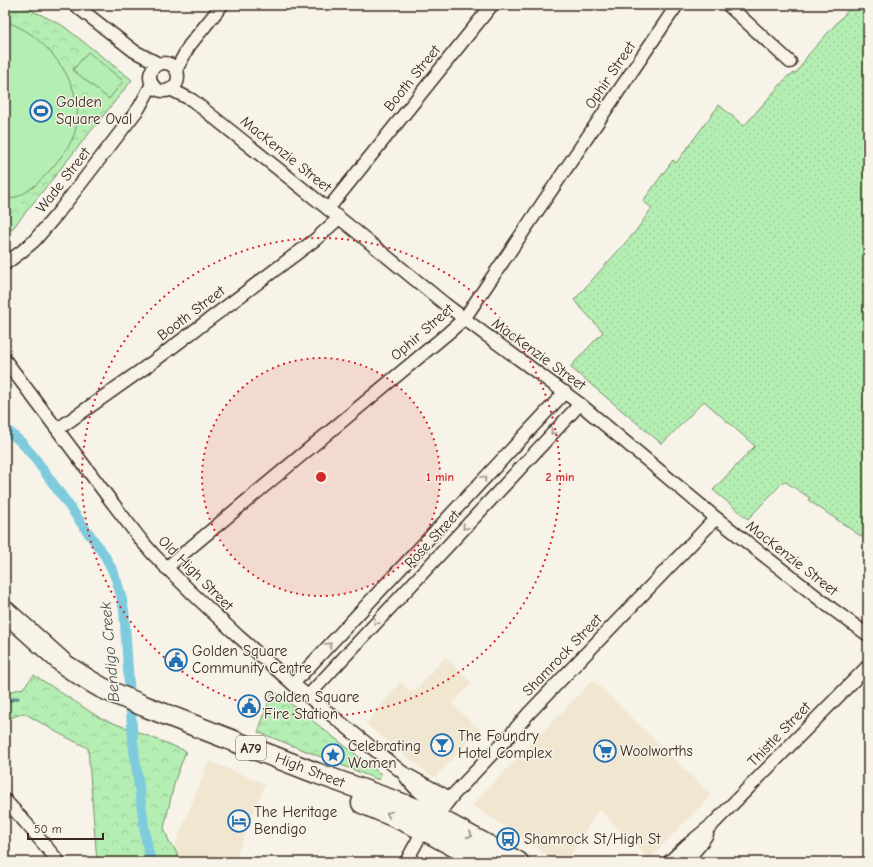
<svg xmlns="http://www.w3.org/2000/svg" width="873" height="867" font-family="'Comic Neue',sans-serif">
<defs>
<pattern id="grass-dots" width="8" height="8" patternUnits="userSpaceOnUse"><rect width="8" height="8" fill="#b4eeb3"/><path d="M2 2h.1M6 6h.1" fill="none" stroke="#9ccc9a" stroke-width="1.8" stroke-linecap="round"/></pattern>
<pattern id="forest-crowns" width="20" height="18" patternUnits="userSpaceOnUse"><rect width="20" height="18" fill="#b4eeb3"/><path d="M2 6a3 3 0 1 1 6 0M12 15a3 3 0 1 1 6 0" fill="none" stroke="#9ccc9a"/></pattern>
</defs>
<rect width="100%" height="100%" fill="#f7f3e8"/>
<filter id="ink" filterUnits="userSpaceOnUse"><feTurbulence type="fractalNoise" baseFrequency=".025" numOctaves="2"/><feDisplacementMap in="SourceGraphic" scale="8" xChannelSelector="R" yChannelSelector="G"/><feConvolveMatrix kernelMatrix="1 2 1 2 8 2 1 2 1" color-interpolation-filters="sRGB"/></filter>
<g filter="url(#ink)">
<g fill="#f1e6d0">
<polygon points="445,657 472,683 452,704 480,730 435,777 432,777 366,724 400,682 413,693"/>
<polygon points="593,680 711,795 649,859 599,809 566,862 558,862 472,805"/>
<polygon points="209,761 265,784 234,862 181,862 174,848"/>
</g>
<polygon fill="url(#grass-dots)" stroke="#788c68" points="853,5 868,5 868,541 808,500 810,498 784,481 748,519 713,490 755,446 704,401 662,444 570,367 603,332 574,300 635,232 652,208 643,201 673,160 676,163 719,105 744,126 788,76 797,72 808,55"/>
<g fill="url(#forest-crowns)" stroke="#788c68">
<polygon points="5,5 21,5 62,25 132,80 13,228 5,235"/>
<polygon points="34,675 100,718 143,734 186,751 175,780 164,828 170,844 174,848 181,862 97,862 88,748 60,734 24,713 5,720 5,693 23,688"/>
<polygon points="273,690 381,774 379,780 258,732"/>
</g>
<g fill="#b4eeb3" stroke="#788c68">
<path d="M5 20C14 25 24 29 32 35 61 57 87 97 74 135 69 148 60 158 52 168 39 183 25 197 5 200Z"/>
<polygon points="88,52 123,81 109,99 73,70"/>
</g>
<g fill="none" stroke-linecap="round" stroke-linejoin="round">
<polyline stroke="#648b91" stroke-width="3" points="5,702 18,698"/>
<path stroke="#7fcbde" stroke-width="10" d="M5 428 22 443 34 457 105 556C115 573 121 591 124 610L133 742 146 840 151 862"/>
<g stroke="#3b2a1e" stroke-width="15">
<g id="minor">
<polyline points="75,5 134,51 159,64"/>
<polyline points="728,5 790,62"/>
<circle cx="164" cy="77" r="14"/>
<polyline points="176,70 189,46 222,5"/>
<polyline points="170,89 192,100 358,233 445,304 478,329 580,404 716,518 831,608 868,635"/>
<polyline points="328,209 492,5"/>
<polyline points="5,264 21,252 34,241 58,213 139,108 152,84"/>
<polyline points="5,360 108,497 141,540 154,555 191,592 238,636 293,684 402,772 450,798"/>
<polyline points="58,429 150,364 316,239 339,218"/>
<polyline points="166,568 448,333 464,319 677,5"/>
<polyline points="293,684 565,392"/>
<polyline points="308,696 580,404"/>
<path d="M405 776C416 791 427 799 444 807"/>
<polyline points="5,800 25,822 59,862"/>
<polyline points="435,818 454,794 511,734 529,713 716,518"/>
<polyline points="406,862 419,838 424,830"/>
<polyline points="669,862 686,846 713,824 868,666"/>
<polyline points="685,862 700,845 707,834"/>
</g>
</g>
<g stroke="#3b2a1e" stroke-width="23">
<g id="trunk">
<polyline points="5,611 65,665 90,681 102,688 144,706 316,773 422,811 452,826 518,862"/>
<polyline points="362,803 395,817 424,830 483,862"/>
</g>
</g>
<use href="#minor" stroke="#f7f3e8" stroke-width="12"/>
<use href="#trunk" stroke="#f7f3e8" stroke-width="20"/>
</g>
<defs><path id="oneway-chevron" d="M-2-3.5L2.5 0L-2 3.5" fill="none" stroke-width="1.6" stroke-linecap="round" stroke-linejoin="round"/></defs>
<g stroke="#998e83">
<use href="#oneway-chevron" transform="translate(553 432) rotate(133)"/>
<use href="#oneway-chevron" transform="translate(484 478) rotate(-47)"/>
<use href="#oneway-chevron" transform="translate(465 527) rotate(133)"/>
<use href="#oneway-chevron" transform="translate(376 622) rotate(133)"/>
<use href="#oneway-chevron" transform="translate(329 645) rotate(-47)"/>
<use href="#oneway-chevron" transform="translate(389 814) rotate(-157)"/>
<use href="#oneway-chevron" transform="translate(470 835) rotate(28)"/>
</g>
</g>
<circle cx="321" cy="477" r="119" fill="#d62828" fill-opacity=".12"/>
<g fill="none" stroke="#d62828" stroke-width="2" stroke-dasharray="2 4">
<circle cx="321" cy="477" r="119"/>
<circle cx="321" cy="477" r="239"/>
</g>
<defs>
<g id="stadium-ring" transform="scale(1.15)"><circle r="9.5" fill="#f7f3e8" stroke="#1f6fb2" stroke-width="1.5"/><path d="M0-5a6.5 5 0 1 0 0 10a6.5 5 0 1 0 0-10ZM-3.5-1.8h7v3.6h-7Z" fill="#1f6fb2"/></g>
<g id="civic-ring" transform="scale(1.15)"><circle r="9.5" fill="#f7f3e8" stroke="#1f6fb2" stroke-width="1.5"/><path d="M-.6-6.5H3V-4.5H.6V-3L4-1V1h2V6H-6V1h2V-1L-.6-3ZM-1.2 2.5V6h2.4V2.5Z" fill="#1f6fb2"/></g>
<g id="bar-ring" transform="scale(1.15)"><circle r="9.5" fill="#f7f3e8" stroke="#1f6fb2" stroke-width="1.5"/><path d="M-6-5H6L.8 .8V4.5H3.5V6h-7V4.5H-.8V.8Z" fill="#1f6fb2"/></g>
<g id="supermarket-ring" transform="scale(1.15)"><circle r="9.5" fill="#f7f3e8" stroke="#1f6fb2" stroke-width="1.5"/><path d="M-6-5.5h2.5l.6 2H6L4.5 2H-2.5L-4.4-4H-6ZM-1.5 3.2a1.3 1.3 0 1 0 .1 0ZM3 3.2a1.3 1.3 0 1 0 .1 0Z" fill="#1f6fb2"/></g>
<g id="sight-ring" transform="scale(1.15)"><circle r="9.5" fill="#f7f3e8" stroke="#1f6fb2" stroke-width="1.5"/><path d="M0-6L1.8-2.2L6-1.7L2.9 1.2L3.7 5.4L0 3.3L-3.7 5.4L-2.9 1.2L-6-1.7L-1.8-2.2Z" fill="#1f6fb2"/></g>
<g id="hotel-ring" transform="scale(1.15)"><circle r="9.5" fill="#f7f3e8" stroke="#1f6fb2" stroke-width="1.5"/><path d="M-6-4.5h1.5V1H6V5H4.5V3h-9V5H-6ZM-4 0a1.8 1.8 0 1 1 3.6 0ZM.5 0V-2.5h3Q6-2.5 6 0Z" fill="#1f6fb2"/></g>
<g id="bus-ring" transform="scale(1.15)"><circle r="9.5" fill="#f7f3e8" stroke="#1f6fb2" stroke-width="1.5"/><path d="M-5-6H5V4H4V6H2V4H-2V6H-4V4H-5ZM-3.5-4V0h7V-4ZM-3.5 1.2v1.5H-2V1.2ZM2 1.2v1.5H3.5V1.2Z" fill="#1f6fb2"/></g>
</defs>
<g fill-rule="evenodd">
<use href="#stadium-ring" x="41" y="111"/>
<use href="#civic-ring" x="176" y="660"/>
<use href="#civic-ring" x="249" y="706"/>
<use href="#bar-ring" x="442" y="745"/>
<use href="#supermarket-ring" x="605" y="751"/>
<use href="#sight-ring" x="333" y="755"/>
<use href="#hotel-ring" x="239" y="821"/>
<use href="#bus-ring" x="508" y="839"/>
</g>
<g text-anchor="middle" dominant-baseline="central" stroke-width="3" stroke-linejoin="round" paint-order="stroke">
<rect fill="#f7f3e8" stroke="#73665b" stroke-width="1" x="236" y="736" width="30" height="24" rx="3"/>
<g font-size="14" font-weight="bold" fill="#3b2a1e">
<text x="251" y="748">A79</text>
</g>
<g font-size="15" fill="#3b2a1e" stroke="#f7f3e8">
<text transform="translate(610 75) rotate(-56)">Ophir Street</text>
<text transform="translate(412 78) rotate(-51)">Booth Street</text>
<text transform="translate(286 154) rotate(39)">MacKenzie Street</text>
<text transform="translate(63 180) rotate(-52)">Wade Street</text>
<text transform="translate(191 313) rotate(-37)">Booth Street</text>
<text transform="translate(422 332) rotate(-41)">Ophir Street</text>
<text transform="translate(539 354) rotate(36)">MacKenzie Street</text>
<text transform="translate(432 539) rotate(-47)">Rose Street</text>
<text transform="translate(792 558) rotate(38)">MacKenzie Street</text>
<text transform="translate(196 573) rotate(45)">Old High Street</text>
<text transform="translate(562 655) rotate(-46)">Shamrock Street</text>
<text transform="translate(779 734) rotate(-46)">Thistle Street</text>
<text transform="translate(310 770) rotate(21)">High Street</text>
</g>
<g font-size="15" fill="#3b2a1e" stroke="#f7f3e8" text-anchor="start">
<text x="56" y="102">Golden<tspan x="56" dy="17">Square Oval</tspan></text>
<text x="192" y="651">Golden Square<tspan x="192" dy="17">Community Centre</tspan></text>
<text x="264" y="697">Golden Square<tspan x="264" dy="17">Fire Station</tspan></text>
<text x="458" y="736">The Foundry<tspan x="458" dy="17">Hotel Complex</tspan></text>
<text x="348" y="746">Celebrating<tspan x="348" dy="17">Women</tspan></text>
<text x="620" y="751">Woolworths</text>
<text x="254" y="812">The Heritage<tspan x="254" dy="17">Bendigo</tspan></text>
<text x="524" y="839">Shamrock St/High St</text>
</g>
<g font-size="16" font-style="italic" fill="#4c524e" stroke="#f7f3e8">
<text transform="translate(110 652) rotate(-95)">Bendigo Creek</text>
</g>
</g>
<circle cx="321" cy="477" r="6" fill="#d62828" stroke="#f7f3e8" stroke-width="2"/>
<g font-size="12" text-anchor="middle" font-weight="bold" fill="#d62828" stroke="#f7f3e8" stroke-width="3" stroke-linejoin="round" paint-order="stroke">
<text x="440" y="481">1 min</text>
<text x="560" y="481">2 min</text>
</g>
<rect width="873" height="867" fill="none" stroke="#f7f3e8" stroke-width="20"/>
<rect x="10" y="10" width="853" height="847" fill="none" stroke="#3b2a1e" stroke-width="1.5" filter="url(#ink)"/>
<path d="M28 833v6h75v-6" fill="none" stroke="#3b2a1e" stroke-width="2"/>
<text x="34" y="833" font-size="12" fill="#3b2a1e" stroke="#f7f3e8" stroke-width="3" paint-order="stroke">50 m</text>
</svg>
